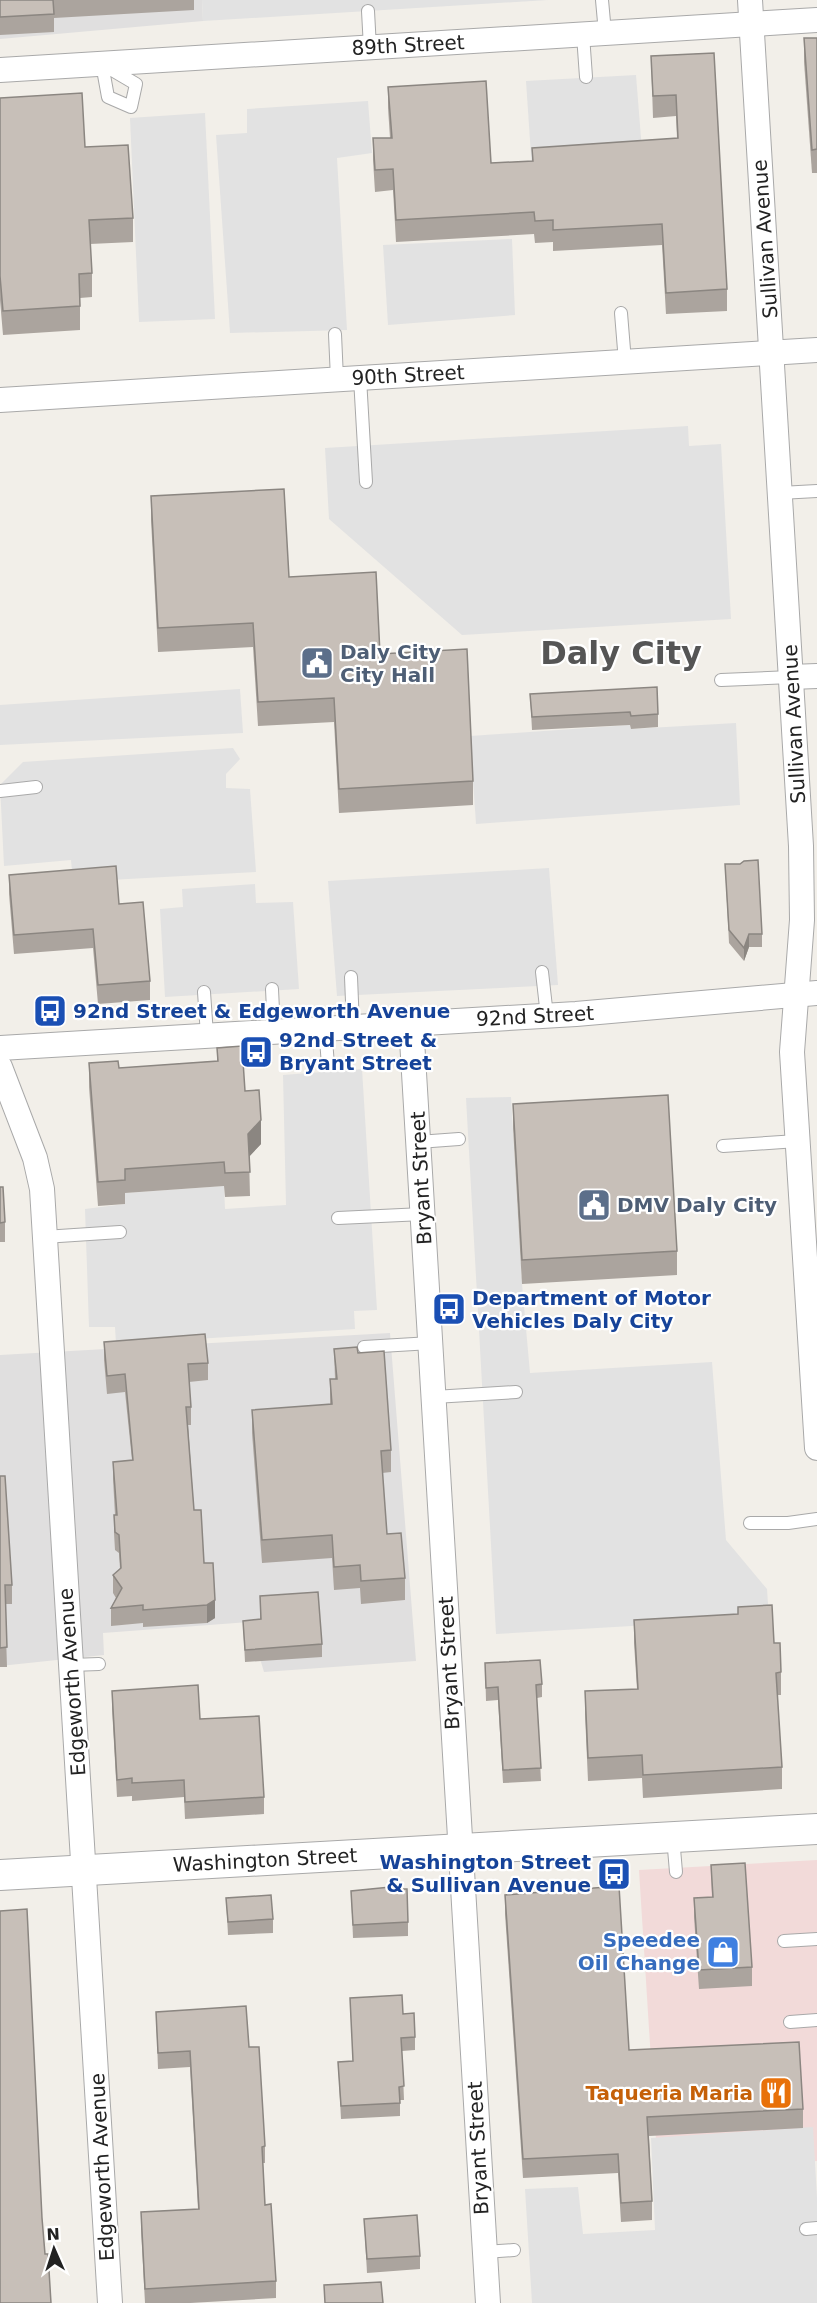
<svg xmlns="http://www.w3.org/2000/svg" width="817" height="2303" font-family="'DejaVu Sans',sans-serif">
<rect width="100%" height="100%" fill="#f2efe9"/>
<g fill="#e0dfdf">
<polygon points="0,0 202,0 203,21 0,39"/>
<polygon points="390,1333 416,1661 264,1672 249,1622 103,1633 104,1655 0,1666 0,1355"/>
</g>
<polygon fill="#f2dad9" points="817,1860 817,2161 658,2171 639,1870"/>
<g fill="#e2e2e2">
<polygon points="202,0 548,0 203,21"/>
<polygon points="636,75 643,163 532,170 526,81"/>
<polygon points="368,101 372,153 337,158 347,330 230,333 216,135 247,133 247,109"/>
<polygon points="205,113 215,319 139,322 130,118"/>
<polygon points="512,239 515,315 388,325 383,245"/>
<polygon points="688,426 689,446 721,444 731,619 462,635 329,519 325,448"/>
<polygon points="240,689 243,733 0,745 0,705"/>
<polygon points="736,723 740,805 476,824 470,736 630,725 631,729"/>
<polygon points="233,748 240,759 226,774 226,788 250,789 256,872 73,882 71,860 4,866 0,785 23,762"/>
<polygon points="549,868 558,985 337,996 328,881"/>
<polygon points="255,884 256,903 293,902 299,989 165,997 160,909 183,907 182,889"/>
<polygon points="362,1069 377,1310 354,1311 355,1329 116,1344 115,1327 89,1327 85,1209 125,1204 125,1193 224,1186 225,1209 286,1205 283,1075"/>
<polygon points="511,1097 522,1284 530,1373 712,1362 726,1540 767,1589 769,1618 496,1634 466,1098"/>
<polygon points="813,2127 817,2198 817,2303 532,2303 525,2189 578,2187 583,2234 655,2230 651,2138"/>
</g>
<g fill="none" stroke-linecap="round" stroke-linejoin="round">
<g stroke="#a9a9a9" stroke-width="14">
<g id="service">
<polyline points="602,0 605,33"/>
<polyline points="368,11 370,48"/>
<polyline points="583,35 586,77"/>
<polygon points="102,64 136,84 131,107 108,97"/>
<polyline points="621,313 625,362"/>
<polyline points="335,334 337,379"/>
<polyline points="360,378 366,482"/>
<polyline points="780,493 817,491"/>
<polyline points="721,680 791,677"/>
<polyline points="0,791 36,787"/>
<polyline points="542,972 547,1016"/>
<polyline points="351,977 353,1026"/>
<polyline points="272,989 274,1031"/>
<polyline points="204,992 207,1035"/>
<polyline points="325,1027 328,1065"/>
<polyline points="418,1142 459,1139"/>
<polyline points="723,1146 797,1141"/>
<polyline points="338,1218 423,1214"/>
<polyline points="44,1237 120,1232"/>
<polyline points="364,1347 431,1343"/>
<polyline points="434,1397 516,1392"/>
<polyline points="750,1523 788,1523 817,1519"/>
<polyline points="71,1665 99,1664"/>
<polyline points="673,1837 676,1872"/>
<polyline points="784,1941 817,1939"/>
<polyline points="790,2022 817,2020"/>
<polyline points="806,2229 817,2228"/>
<polyline points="484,2252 514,2250"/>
</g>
</g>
<g stroke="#a9a9a9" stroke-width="26">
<g id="minor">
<polyline points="750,0 801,846 802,920 792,1052 817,1448"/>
<polyline points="0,70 817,20"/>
<polyline points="0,400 817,350"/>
<polyline points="791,677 817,676"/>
<polyline points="411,1023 488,2303"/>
<polyline points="0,1048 576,1014 817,993"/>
<polyline points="0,1067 35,1158 42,1189 110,2303"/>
</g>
</g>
<g stroke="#a9a9a9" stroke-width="32">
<polyline id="tertiary" points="0,1875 817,1829"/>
</g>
<use href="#service" stroke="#fff" stroke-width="12"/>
<use href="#minor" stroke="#fff" stroke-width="24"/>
<use href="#tertiary" stroke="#fff" stroke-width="30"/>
</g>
<g fill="#aba49e">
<polygon points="0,0 194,0 194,10 54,18 54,32 0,35"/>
<polygon points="804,38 817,38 817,173 812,173 804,62"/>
<polygon points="714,53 727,289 727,311 666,314 662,245 553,251 553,242 535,243 534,234 396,242 393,190 375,192 373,160 373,138 390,138 388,108 388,87 491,163 532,161 532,148 677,138 676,116 653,118 651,56"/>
<polygon points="0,98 85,147 133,218 133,242 90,244 92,273 92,297 80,298 80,330 3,335 0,300"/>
<polygon points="151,496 289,577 380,654 473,781 473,805 339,813 334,722 258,726 253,647 158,652 151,520"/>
<polygon points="530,694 658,714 658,727 631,729 630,725 532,730"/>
<polygon points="725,864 762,934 762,947 749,947 744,961 729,943"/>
<polygon points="9,875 119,904 150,981 150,1000 98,1004 93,948 14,954 9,894"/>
<polygon points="217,1048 245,1091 261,1144 249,1156 250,1196 225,1197 224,1186 125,1193 125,1204 98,1206 89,1087 89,1063 119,1068 217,1061"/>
<polygon points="513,1104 677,1251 677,1275 522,1284 513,1128"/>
<polygon points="0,1187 5,1222 5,1242 0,1242"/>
<polygon points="104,1342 208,1363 208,1380 189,1382 191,1407 191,1425 188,1425 194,1510 215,1618 207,1623 143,1627 143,1623 111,1626 111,1608 116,1598 113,1593 113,1575 120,1569 119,1553 115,1550 114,1533 114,1515 115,1515 113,1479 113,1462 132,1460 125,1392 107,1394 104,1360"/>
<polygon points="334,1349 358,1353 391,1450 391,1472 382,1473 387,1534 405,1578 405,1600 361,1604 360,1588 334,1590 332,1558 262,1563 252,1433 252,1410 330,1405 330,1379 335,1379"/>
<polygon points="0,1476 12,1585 12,1604 5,1604 7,1667 0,1667"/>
<polygon points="260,1596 322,1644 322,1657 245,1662 243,1621 260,1619"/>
<polygon points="634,1620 774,1643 781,1672 781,1695 777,1695 782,1767 782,1789 643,1798 642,1778 588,1781 585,1714 585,1691 637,1689 634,1643"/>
<polygon points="485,1663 542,1684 542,1697 537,1698 541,1781 503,1783 498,1700 486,1701"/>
<polygon points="112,1691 200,1719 264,1797 264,1814 185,1819 184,1797 132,1801 132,1796 117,1797 112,1708"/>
<polygon points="711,1865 752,1967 752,1986 699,1989 694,1917 694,1898 712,1898"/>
<polygon points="400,1889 408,1922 408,1936 353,1938 351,1891"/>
<polygon points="505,1895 629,2050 803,2109 803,2128 649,2136 652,2201 652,2220 621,2222 618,2173 523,2178 505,1914"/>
<polygon points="226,1898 273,1919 273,1933 228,1935"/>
<polygon points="350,1998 403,2014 415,2037 415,2050 402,2051 404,2100 400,2100 400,2116 341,2119 338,2062 353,2061"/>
<polygon points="156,2012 249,2047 265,2146 265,2163 263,2163 265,2205 276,2281 276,2298 190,2303 145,2303 141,2229 141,2212 198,2209 190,2067 158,2069"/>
<polygon points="364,2219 420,2256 420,2269 367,2273"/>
</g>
<g fill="#8b8681">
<polygon points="749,934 749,947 744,961 744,948"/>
<polygon points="261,1120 261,1144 248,1158 248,1134"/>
<polygon points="215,1600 215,1618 207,1623 207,1605"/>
</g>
<g fill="#c7bfb8" stroke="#8b8681" stroke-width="1.5">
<polygon points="0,0 53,0 54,14 0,17"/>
<polygon points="804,38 817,38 817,149 812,150"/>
<polygon points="714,53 727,289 666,293 662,224 553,230 553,220 535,221 534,212 396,220 393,169 375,170 373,138 392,138 388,87 486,81 491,163 533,161 532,148 678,138 676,95 653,96 651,56"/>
<polygon points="82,93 85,147 128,145 133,218 89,220 92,273 79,274 80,306 3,311 0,276 0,98"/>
<polygon points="284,489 289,577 376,572 380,654 467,649 473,781 339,789 334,698 258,702 253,623 158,628 151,496"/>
<polygon points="657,687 658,714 631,716 630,712 532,717 530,694"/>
<polygon points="758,860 762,934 749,934 744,948 729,930 725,864 740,864 744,861"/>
<polygon points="116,866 119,904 143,902 150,981 98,985 93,929 14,935 9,875"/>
<polygon points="242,1046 245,1091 259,1090 261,1120 248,1134 250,1172 225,1173 224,1162 125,1169 125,1180 98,1182 89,1063 118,1061 119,1068 218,1061 217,1048"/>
<polygon points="668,1095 677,1251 522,1260 513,1104"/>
<polygon points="0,1187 3,1187 5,1222 0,1223"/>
<polygon points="205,1334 208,1363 188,1364 191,1407 186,1407 194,1510 201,1510 204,1563 213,1563 215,1600 207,1605 143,1610 143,1605 111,1608 122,1588 113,1575 121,1568 119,1535 115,1532 114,1515 117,1515 113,1462 133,1460 125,1374 107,1376 104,1342"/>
<polygon points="357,1347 358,1353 384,1351 391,1450 381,1451 387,1534 401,1533 405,1578 361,1581 360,1565 334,1567 332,1535 262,1540 252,1410 332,1404 330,1379 337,1379 334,1349"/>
<polygon points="0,1476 5,1476 12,1585 5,1585 7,1647 0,1648"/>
<polygon points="318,1592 322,1644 245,1650 243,1621 261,1619 260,1596"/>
<polygon points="772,1605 774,1643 780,1643 781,1672 776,1673 782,1767 643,1775 642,1755 588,1758 585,1691 638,1689 634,1620 738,1614 738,1607"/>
<polygon points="540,1660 542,1684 536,1685 541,1768 503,1770 498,1687 486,1688 485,1663"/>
<polygon points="198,1685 200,1719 259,1716 264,1797 185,1802 184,1780 132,1783 132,1778 117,1780 112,1691"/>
<polygon points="745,1863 752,1967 699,1970 694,1898 713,1897 711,1865"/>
<polygon points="400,1886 400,1889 407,1889 408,1922 353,1925 351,1891"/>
<polygon points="619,1886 629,2050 799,2042 803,2109 647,2117 652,2201 621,2203 618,2154 523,2159 505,1895"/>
<polygon points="271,1895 273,1919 228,1922 226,1898"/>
<polygon points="27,1909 42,2218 45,2254 48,2254 51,2303 0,2303 0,1911"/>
<polygon points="402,1995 403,2014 414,2013 415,2037 401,2038 404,2086 399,2087 400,2103 341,2106 338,2062 353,2061 350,1998"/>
<polygon points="246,2006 249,2047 259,2047 265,2146 262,2147 265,2205 271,2204 276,2281 145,2289 141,2212 199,2209 190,2051 158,2053 156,2012"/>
<polygon points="417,2215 420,2256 367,2259 364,2219"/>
<polygon points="381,2282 383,2303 325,2303 324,2285"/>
</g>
<defs>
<g id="civic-square" transform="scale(1.725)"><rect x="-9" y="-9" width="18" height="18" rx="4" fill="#5c6f8a" stroke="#fff"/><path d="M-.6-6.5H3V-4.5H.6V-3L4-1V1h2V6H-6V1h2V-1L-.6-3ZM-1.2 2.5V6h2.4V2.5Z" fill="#fff"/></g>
<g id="bus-square" transform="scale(1.725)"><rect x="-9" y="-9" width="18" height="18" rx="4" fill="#1a4fb4" stroke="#fff"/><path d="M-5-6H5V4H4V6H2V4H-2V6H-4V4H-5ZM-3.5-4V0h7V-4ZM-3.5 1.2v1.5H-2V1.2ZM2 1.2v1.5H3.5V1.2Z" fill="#fff"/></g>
<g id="shop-square" transform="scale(1.725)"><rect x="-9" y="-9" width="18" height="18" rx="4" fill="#3f7fe0" stroke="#fff"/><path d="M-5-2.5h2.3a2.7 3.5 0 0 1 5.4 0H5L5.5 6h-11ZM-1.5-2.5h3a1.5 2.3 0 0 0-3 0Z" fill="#fff"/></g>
<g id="restaurant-square" transform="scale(1.725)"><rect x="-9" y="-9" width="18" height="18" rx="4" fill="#e8710a" stroke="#fff"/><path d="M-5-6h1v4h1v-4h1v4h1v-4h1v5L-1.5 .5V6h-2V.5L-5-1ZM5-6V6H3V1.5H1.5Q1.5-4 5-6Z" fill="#fff"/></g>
</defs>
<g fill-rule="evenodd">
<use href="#civic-square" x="317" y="663"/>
<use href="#bus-square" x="50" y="1011"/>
<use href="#bus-square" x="256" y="1052"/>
<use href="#civic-square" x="594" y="1205"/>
<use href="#bus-square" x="449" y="1309"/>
<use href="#bus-square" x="614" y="1874"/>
<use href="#shop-square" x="723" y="1952"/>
<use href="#restaurant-square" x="776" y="2093"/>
</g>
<g text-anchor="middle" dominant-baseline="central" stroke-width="4.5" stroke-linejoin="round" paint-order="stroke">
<g font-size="20" fill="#222" stroke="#fff">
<text transform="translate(408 45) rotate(-3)">89th Street</text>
<text transform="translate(765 239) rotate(-94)">Sullivan Avenue</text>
<text transform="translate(408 375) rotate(-3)">90th Street</text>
<text transform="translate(794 724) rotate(-93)">Sullivan Avenue</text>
<text transform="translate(535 1016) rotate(-3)">92nd Street</text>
<text transform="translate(421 1178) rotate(-93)">Bryant Street</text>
<text transform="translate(449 1663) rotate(-93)">Bryant Street</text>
<text transform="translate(72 1682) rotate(-94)">Edgeworth Avenue</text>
<text transform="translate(265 1860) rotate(-3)">Washington Street</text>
<text transform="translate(478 2148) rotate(-93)">Bryant Street</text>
<text transform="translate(102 2167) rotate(-93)">Edgeworth Avenue</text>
</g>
<g font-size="20" font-weight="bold" fill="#4e5e75" stroke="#fff" text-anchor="start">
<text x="340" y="652">Daly City<tspan x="340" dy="23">City Hall</tspan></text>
<text x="617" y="1205">DMV Daly City</text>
</g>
<g font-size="20" font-weight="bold" fill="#164399" stroke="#fff" text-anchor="start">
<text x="73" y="1011">92nd Street &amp; Edgeworth Avenue</text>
<text x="279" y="1040">92nd Street &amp;<tspan x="279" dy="23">Bryant Street</tspan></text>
<text x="472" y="1298">Department of Motor<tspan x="472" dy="23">Vehicles Daly City</tspan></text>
<text x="591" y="1862" text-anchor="end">Washington Street<tspan x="591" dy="23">&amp; Sullivan Avenue</tspan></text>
</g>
<g font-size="20" font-weight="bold" fill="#366cbe" stroke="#fff" text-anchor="end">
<text x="700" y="1940">Speedee<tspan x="700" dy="23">Oil Change</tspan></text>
</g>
<g font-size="20" font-weight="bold" fill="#c56008" stroke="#fff" text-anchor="end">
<text x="753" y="2093">Taqueria Maria</text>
</g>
<g font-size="32" font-weight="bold" fill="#555" stroke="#fff">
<text x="621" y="653">Daly City</text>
</g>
</g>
<g transform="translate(54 2249) rotate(357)" stroke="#ffffff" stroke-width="4.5" paint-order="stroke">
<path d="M0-4.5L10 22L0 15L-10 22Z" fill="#222222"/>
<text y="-9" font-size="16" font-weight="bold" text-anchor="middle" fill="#222222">N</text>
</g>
</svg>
